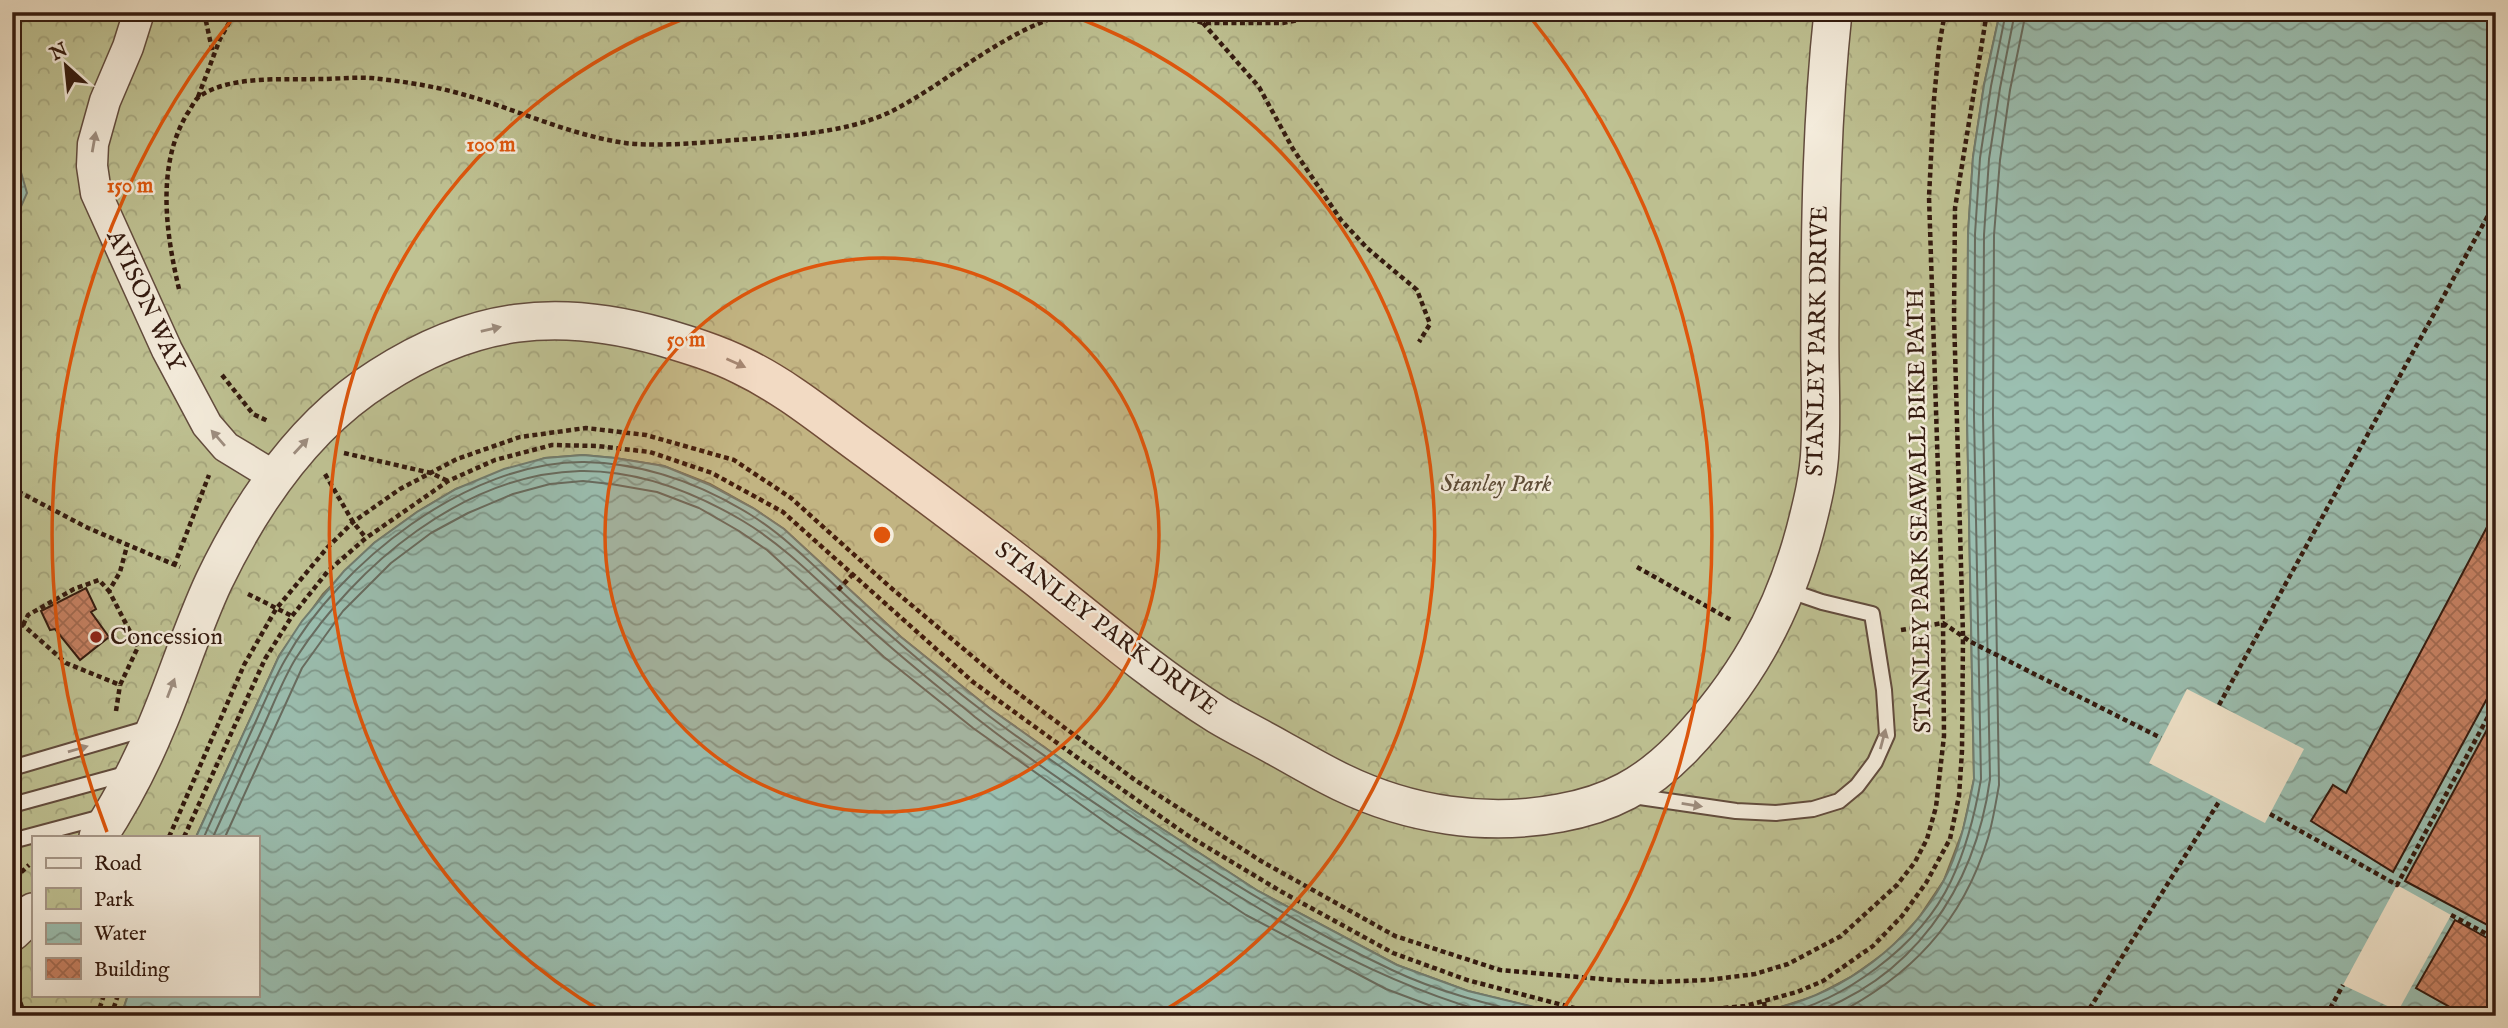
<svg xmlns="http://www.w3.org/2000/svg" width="2508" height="1028" font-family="'IM FELL English',serif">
<defs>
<pattern id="park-crowns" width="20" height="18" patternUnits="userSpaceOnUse" patternTransform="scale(1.75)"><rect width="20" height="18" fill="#bfc293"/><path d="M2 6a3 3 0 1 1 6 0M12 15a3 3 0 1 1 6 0" fill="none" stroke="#a5a67e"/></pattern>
<pattern id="water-waves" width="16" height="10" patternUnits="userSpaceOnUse" patternTransform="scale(1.75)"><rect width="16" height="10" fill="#9bbfb1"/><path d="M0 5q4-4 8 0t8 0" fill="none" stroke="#7f9a8e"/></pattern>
<pattern id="building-cross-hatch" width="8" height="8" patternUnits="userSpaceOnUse" patternTransform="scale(1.75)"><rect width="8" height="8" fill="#c88264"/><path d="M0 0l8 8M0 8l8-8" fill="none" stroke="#a36a51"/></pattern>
</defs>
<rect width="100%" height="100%" fill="#f0e3ca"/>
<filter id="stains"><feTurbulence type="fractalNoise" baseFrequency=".00286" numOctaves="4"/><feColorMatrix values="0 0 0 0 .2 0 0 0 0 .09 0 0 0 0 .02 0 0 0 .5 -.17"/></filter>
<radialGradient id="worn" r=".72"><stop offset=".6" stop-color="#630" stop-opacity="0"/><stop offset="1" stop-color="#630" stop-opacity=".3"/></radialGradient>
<polygon fill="url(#park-crowns)" stroke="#796e51" stroke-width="2" points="12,12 2000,12 1984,85 1973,157 1968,234 1967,416 1974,779 1963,830 1944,880 1918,919 1889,950 1851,977 1815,996 1777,1008 1729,1016 1565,1015 1468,991 1397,965 1258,891 1130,808 989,708 901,637 784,529 753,508 710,484 664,466 615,458 583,455 545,458 456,489 417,512 374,543 323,594 279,656 196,837 33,837 33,995 128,995 121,1016 12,1016"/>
<g fill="url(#water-waves)" stroke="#717d70" stroke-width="2">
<path d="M2000 12H2496V1016H1729C1745 1013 1762 1012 1777 1008 1846 991 1908 944 1943 882 1960 851 1967 814 1974 779L1967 416 1968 234 1973 157 1984 85Z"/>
<polygon points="12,154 18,162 27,193 12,227"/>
<polygon points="583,455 615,458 664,466 710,485 753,508 784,529 901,637 989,708 1130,808 1258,891 1397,965 1468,991 1572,1016 121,1016 128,995 257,995 257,837 196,837 279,656 302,621 344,571 374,543 417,512 456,489 504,469 545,458"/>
</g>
<g fill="#f0e3ca">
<polygon points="2187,689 2304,749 2265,823 2149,763"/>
<polygon points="2397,885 2451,915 2398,1011 2343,985"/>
</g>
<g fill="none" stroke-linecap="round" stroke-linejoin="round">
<g stroke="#676c60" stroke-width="2">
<path d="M204 837C221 799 238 760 256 721 265 701 274 679 285 660 339 563 468 461 584 462 643 463 701 484 751 515 789 539 821 573 854 603 896 641 939 678 984 712 1013 735 1044 755 1074 776 1175 848 1280 917 1392 970 1438 992 1488 1004 1537 1016"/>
<path d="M213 837C230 800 247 762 264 725 274 703 283 679 296 658 356 565 464 474 580 471 638 470 694 492 743 521 785 546 820 583 856 616 894 652 935 684 975 717 1035 764 1100 807 1164 849 1269 917 1378 985 1501 1016"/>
<polyline points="225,837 302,668 343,611 391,563 431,533 468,513 513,494 550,484 583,481 611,484 657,492 699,508 739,531 767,550 884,657 973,728 1115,829 1246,915 1386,989 1458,1016"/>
<path d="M1773 1016C1842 1004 1921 945 1951 881 1966 849 1975 814 1981 779L1974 416 1975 234 1980 158 1991 86 2006 12"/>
<path d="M1804 1016C1912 981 1975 889 1990 779L1983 416 1984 235 1989 159 2000 88 2015 12"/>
<path d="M1833 1016C1910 977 1963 922 1988 838 1993 821 1996 802 1999 785L1993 415 1994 235 2000 160 2010 90 2026 12"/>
</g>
</g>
<g fill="url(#building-cross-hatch)" stroke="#331a0f" stroke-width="2">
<polygon points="2496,510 2496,682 2393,872 2311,821 2333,785 2346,793"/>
<polygon points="86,588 96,609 91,612 109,637 80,660 55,629 50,630 41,611"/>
<polygon points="2496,713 2496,918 2491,927 2405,881"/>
<polygon points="2455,920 2496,943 2496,1016 2466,1016 2416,988"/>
</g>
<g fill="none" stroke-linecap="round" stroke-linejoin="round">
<g stroke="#624c3e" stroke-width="18">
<g id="service">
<polyline points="12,768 152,727"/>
<polyline points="1633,796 1736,811 1776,813 1813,809 1839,801 1857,786 1875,762 1887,735 1884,690 1872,614 1822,602 1787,590"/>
<polyline points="12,805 129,773"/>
<polyline points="12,841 102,817"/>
</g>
</g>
<g stroke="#624c3e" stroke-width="33">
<polyline id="minor" points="139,12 128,47 105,101 93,144 92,166 96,193 167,350 207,425 226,447 274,476"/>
</g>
<g stroke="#624c3e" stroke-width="40">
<g id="tertiary">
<path d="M98 837C121 802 141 764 157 725 177 678 192 628 214 581 252 502 305 424 380 377 473 317 557 307 662 337 689 345 716 353 742 366 788 388 828 422 870 452 927 494 983 536 1038 579 1097 626 1154 675 1218 715 1238 727 1259 737 1280 749 1300 760 1320 772 1341 782 1409 815 1486 827 1560 813 1610 804 1646 785 1682 748 1743 684 1782 617 1805 531 1812 504 1819 476 1820 448 1822 406 1819 363 1820 321 1820 218 1822 115 1833 12"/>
<polyline points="12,932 33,912"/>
</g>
</g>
<g stroke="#331a0f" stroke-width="4.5" stroke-dasharray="5 3.5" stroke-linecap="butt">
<polyline points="204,12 213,54"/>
<polyline points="1165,12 1203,23 1283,23 1339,12"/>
<polyline points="1203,23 1259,87 1293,149 1341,220 1367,248 1417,290 1430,324 1419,342"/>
<polyline points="198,97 220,39 235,12"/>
<path d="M179 289C166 234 156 166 187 114 191 109 194 100 200 96 231 75 284 80 320 79 337 79 354 77 371 78 401 81 435 86 465 95 518 110 570 135 625 143 648 146 686 144 710 142 766 137 846 136 896 109 955 77 1006 29 1072 12"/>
<polyline points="222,375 253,414 268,421"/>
<polyline points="344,453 431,473 448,481"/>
<polyline points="325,474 353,522 366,538"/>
<polyline points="12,485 21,493 88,528 180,567"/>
<polyline points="174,566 209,475"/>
<polyline points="1637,567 1731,620"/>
<polyline points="838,590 853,574"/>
<polyline points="248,594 292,616"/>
<polyline points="23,625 28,615 74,589 99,580 109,591"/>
<polyline points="12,628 23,625 66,663 120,685 138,647 109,591 120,572 127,546"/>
<polyline points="1901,630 1943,623 1971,642 2161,738"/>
<polyline points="2219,705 2496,201"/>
<polyline points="116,711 120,685"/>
<polyline points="2270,814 2397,885 2496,702"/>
<polyline points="169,837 244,665 276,609 327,548 353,522 400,489 457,459 520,437 586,428 646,435 734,460 791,498 890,587 1003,682 1135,780 1261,861 1395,936 1500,970 1613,980 1654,982 1708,980 1755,974 1788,964 1841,936 1897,885 1915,862 1927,839 1936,807 1944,736 1943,623 1929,197 1934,99 1939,47 1945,12"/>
<polyline points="184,837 265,659 292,616 328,571 366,538 448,481 495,460 552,445 597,446 650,452 712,473 783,512 973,682 1100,774 1187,835 1282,892 1393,953 1467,980 1578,1009 1632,1011 1714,1009 1745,1006 1797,992 1823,981 1873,946 1902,916 1926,883 1950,839 1959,796 1962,751 1963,636 1954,316 1955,208 1987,12"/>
<polyline points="15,878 29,865"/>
<polyline points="2451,915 2496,939"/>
<polyline points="12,978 25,1016"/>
<polyline points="1764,1002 1766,1016"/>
<polyline points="97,1016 104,995"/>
<polyline points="111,1016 118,995"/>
<polyline points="2085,1016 2220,800"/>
<polyline points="2326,1016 2343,985"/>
</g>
<use href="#service" stroke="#f5eddd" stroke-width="14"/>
<use href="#minor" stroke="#f5eddd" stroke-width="30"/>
<use href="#tertiary" stroke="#f5eddd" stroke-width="37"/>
</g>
<defs><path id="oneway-solid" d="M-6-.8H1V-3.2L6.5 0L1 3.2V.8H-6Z" transform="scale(1.75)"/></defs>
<g fill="#9e8e80">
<use href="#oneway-solid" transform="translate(94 142) rotate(-80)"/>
<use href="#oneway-solid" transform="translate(491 329) rotate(-13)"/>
<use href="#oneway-solid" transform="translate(736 363) rotate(24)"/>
<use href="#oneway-solid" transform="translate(218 438) rotate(-131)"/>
<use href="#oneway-solid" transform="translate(301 446) rotate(-47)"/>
<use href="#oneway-solid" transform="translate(171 688) rotate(-69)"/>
<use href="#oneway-solid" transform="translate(1883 739) rotate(-75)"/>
<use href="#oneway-solid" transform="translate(78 749) rotate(-16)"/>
<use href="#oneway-solid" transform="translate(1692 805) rotate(9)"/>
</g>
<circle cx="882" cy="535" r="277" fill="#df560c" fill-opacity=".12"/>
<g fill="none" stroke="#df560c" stroke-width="3.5">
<circle cx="882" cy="535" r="277"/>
<path d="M606 1014A553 553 0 0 1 697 14M1067 14A553 553 0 0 1 1158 1014"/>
<path d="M107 832A830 830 0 0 1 237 13M1527 13A830 830 0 0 1 1562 1011"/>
</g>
<circle fill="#8f2418" stroke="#f5eddd" stroke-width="2.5" cx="96" cy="637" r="7"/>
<g text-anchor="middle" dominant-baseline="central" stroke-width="5" stroke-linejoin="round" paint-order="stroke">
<g font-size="24" fill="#331a0f" stroke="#f5eddd">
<text transform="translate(145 301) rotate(65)">AVISON WAY</text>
<text transform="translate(1818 341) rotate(-89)">STANLEY PARK DRIVE</text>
<text transform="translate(1920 511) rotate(-91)">STANLEY PARK SEAWALL BIKE PATH</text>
<text transform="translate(1106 629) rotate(37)">STANLEY PARK DRIVE</text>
</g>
<g font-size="24" font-style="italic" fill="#5d4c37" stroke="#f5eddd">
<text x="1496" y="484">Stanley Park</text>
</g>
<g font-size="24" fill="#331a0f" stroke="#f5eddd" text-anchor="start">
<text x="110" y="637">Concession</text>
</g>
</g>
<circle cx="882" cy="535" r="10" fill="#df560c" stroke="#f5eddd" stroke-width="3.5"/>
<g font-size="21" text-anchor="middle" font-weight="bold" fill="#df560c" stroke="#f5eddd" stroke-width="5" stroke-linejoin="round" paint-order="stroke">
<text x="491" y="151">100 m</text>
<text x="130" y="192">150 m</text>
<text x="686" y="346">50 m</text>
</g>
<rect width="2508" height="1028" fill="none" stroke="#f0e3ca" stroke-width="42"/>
<rect x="14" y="14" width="2480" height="1000" fill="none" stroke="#331a0f" stroke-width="3.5"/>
<rect x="21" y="21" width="2466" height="986" fill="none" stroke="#331a0f" stroke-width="2"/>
<rect x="32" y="836" width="228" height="161" fill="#f5eddd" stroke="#a7998b" stroke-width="2"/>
<rect x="46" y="858" width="35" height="10" fill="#f5eddd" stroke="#a7998b" stroke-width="2"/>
<text x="94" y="870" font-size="21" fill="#331a0f">Road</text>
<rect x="46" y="888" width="35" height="21" fill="url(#park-crowns)" stroke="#a7998b" stroke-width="2"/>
<text x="94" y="906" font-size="21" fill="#331a0f">Park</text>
<rect x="46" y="923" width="35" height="21" fill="url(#water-waves)" stroke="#a7998b" stroke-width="2"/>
<text x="94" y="940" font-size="21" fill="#331a0f">Water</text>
<rect x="46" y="958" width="35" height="21" fill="url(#building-cross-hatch)" stroke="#a7998b" stroke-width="2"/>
<text x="94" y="976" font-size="21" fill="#331a0f">Building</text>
<g transform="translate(66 66) rotate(333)" stroke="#f5eddd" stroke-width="5" paint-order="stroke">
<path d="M0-5L12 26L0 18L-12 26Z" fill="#331a0f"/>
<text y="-10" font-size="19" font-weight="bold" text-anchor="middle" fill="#331a0f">N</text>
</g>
<rect width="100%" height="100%" filter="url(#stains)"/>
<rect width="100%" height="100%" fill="url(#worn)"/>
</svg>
